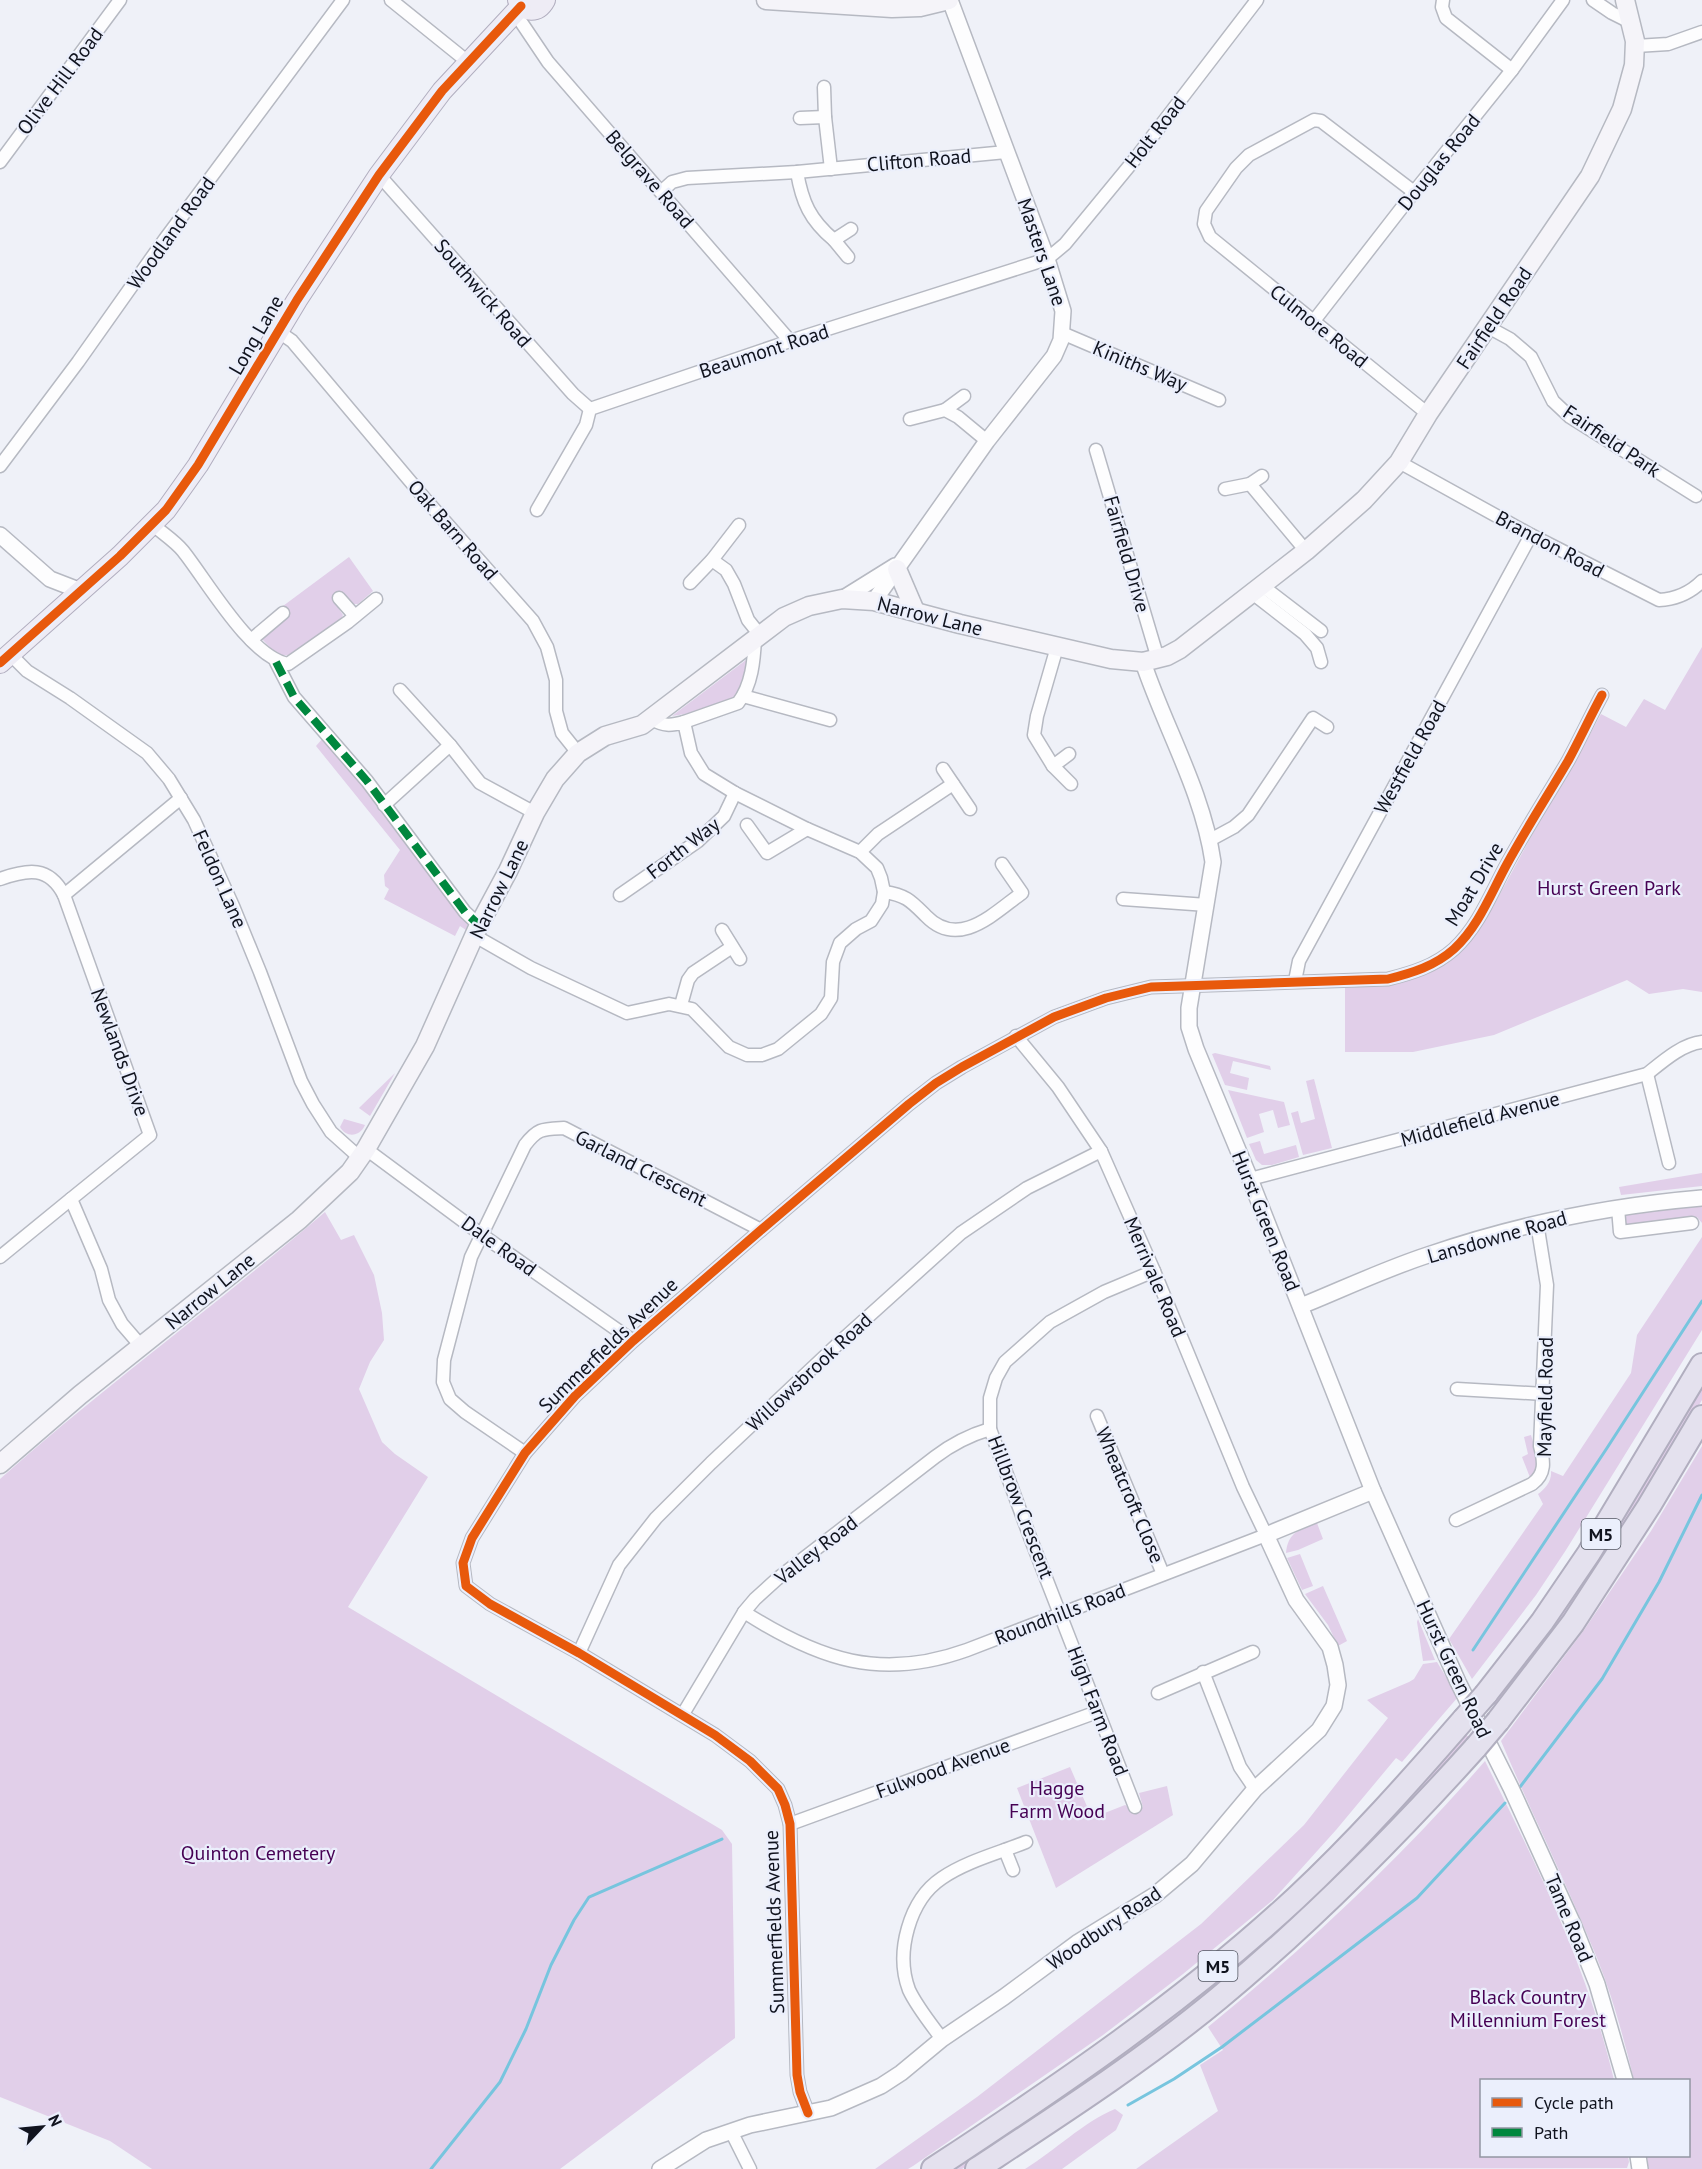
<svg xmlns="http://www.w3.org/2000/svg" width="1702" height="2169" font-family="'PT Sans',sans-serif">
<rect width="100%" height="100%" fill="#eff1f8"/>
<g fill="#e1cfe9">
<polygon points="349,557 373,591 358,604 352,604 342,594 333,600 343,615 340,621 288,655 278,656 262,639 289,613 283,606"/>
<polygon points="1702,647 1702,992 1683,989 1649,994 1627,980 1494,1035 1413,1052 1345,1052 1345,987 1387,984 1470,938 1493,907 1564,776 1570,771 1601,714 1626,727 1644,699 1665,710"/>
<path d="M750 657C746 670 743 691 731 700 717 711 689 713 672 716Z"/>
<polygon points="323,738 361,780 468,923 466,930 460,926 455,936 384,899 389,889 385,886 384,875 400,850 316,746"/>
<polygon points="1215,1053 1270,1066 1271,1070 1233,1061 1230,1073 1249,1078 1247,1090 1225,1085 1212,1054"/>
<polygon points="395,1073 370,1116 359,1108"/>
<polygon points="1314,1079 1332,1148 1303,1155 1291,1113 1298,1111 1301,1123 1315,1119 1306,1081"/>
<polygon points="1228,1090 1284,1102 1290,1125 1278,1128 1273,1110 1259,1114 1264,1132 1247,1138"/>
<path d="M344 1119 365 1125C360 1137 346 1138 340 1127Z"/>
<polygon points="1260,1141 1264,1154 1296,1145 1299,1157 1272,1165 1262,1165 1256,1160 1249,1144"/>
<polygon points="1702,1173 1702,1186 1621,1195 1619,1187"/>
<polygon points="1702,1205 1702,1223 1697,1217 1626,1226 1624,1220 1624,1212"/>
<path d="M325 1212 341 1240 354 1235 374 1275 382 1313 384 1340 370 1362 359 1389 382 1442 395 1454 428 1477 348 1607 722 1830 732 1844 735 2038 560 2169H152L110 2141 0 2097V1479C104 1386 218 1304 325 1212Z"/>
<path d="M1702 1237V1330L1566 1550 1536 1595 1472 1679 1449 1639 1543 1504 1538 1494C1545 1489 1552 1481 1551 1471L1563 1476 1631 1373 1637 1335Z"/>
<polygon points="1702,1388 1702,1400 1680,1437 1575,1601 1497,1706 1491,1701"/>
<polygon points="1531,1435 1539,1463 1531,1480 1522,1457 1528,1454 1524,1437"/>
<path d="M1702 1446V2169H1648L1647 2156H1688V2080H1634C1624 2039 1613 1998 1597 1958 1567 1884 1532 1814 1501 1741L1584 1630 1651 1531Z"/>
<path d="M1317 1523 1323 1539 1298 1550 1286 1553C1288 1532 1299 1530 1317 1523Z"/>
<polygon points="1300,1554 1313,1586 1302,1590 1287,1558"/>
<polygon points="1323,1586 1347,1641 1338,1646 1328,1625 1305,1594"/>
<polygon points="1418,1619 1435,1660 1423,1661 1417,1622"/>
<polygon points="1437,1662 1458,1697 1402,1762 1396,1758 1336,1830 1273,1900 1183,1974 1103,2035 913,2166 908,2169 875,2169 977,2097 1201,1924 1304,1825 1388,1718 1367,1700 1409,1682 1414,1679 1423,1664"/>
<polygon points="1465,1733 1470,1739 1420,1796 1286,1929 1162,2031 1051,2110 962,2169 950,2169 1064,2094"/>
<path d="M1485 1761C1537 1866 1587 1966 1614 2080H1482V2156H1628L1629 2162 1627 2168 1136 2169 1218 2111 1200 2065 1223 2050 1208 2027C1308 1945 1401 1858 1485 1761Z"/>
<polygon points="1070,1767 1092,1818 1125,1805 1137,1812 1143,1807 1139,1793 1167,1786 1173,1815 1056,1888 1017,1788"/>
<path d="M1115 2109 1123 2115 1116 2130 1062 2169H1025C1056 2150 1082 2123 1115 2109Z"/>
</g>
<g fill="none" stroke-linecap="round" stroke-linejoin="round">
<g stroke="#77c5de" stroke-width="3">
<polyline points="1473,1650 1607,1448 1702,1301"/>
<polyline points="1520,1787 1602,1679 1659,1582 1702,1495"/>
<polyline points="1128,2105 1174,2079 1222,2047 1417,1898 1505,1803"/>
<polyline points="431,2169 500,2082 526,2029 551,1965 574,1920 589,1897 722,1839"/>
</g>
<g stroke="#b6b9c2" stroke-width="15">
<g id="minor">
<polyline points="391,0 468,62"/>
<polyline points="1443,0 1442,7 1446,18 1512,70"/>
<polyline points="1593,0 1612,13 1632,23"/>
<polyline points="515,13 548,62 790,341"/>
<polyline points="1636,46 1668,44 1702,32"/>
<polyline points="824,87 825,117 831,169"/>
<polyline points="800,118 825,117"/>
<polyline points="0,162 120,0"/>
<path d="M797 172C802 202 810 220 834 240"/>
<polyline points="379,175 573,394 590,409"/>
<polyline points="662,191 672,182 687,178 797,172 1006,152"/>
<polyline points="1414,192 1321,121 1314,120 1249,155 1236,168 1206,211 1204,224 1210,237 1428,414"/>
<polyline points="848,257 834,240 851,229"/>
<polyline points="1313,322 1414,192 1512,70 1563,0"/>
<polyline points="1488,327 1510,339 1531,357 1553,401 1570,417 1696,496"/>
<polyline points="279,332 292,341 426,500 533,621 547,647 556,680 556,711 562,733 578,753"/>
<polyline points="1062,333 1219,400"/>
<polyline points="945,410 964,396"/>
<polyline points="910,419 945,410 958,417 987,441"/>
<polyline points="1096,450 1158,659"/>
<path d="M1399 462 1531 535 1659 600C1677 599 1690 593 1702 581"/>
<polyline points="0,466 78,362 165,239 343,0"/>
<polyline points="1250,484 1306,551"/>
<polyline points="1225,489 1250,484 1262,476"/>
<polyline points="537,510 586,425 590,409 790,341 1047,259 1065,244 1135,159 1257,0"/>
<path d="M152 524C162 533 175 541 183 551 207 581 250 657 288 664L348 622 376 599"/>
<polyline points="712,560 726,570 734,584 748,620 760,635"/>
<polyline points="690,583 712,560 739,525"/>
<polyline points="1261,585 1321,631"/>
<polyline points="1251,592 1305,634 1317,648 1321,662"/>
<polyline points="339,598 355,616"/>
<polyline points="251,640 283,613"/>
<polyline points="1057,647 1037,716 1034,735 1053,766 1071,784"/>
<polyline points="10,654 27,671 70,698 147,753 169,779 194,820 233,906 260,972 301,1081 313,1104 331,1132 360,1158"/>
<polyline points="276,662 294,697 367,781 465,912 479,925"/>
<polyline points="400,690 450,745 480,783 535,813"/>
<polyline points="743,696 830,720"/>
<path d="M684 722 738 703C752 685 754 660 755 638"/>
<polyline points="1053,766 1069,754"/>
<polyline points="943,769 970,809"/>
<polyline points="384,805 450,745"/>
<polyline points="747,825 767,853 807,829"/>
<polyline points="1210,840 1234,827 1248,815 1313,718 1327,727"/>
<polyline points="860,852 878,834 953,784"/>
<path d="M0 879C28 869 49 866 64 895"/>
<path d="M884 892C906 895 911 901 926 916 959 950 994 913 1022 893L1002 864"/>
<polyline points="620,895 698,841 724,816 735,793"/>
<polyline points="1123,899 1207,905"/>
<polyline points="722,930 740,959"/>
<path d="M475 936 531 968 627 1013 669 1004 692 1009 729 1047 747 1055H762L778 1049 821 1014 831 998 833 962 840 943 856 929 871 921 882 904 884 892 881 878 877 868 860 852 807 829 735 793 704 774 691 753 684 722C670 726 664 726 651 719"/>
<polyline points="1295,981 1299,961 1531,535"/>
<polyline points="681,1005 688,980 693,973 732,947"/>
<polyline points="1647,1074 1669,1163"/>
<polyline points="366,1149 482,1235 633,1341"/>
<path d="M1250 1179 1647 1074C1662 1062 1682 1044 1702 1042"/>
<polyline points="1618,1208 1620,1232 1692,1223"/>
<polyline points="0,1257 71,1199"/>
<polyline points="141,1346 122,1324 109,1300 101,1269 71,1199 150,1135 64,895 181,798"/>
<polyline points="1457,1389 1544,1394"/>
<polyline points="1097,1416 1163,1574"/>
<path d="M525 1453 465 1412 450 1399 443 1382 444 1360 471 1257 525 1145C538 1128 543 1129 564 1128L761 1230"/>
<path d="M1456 1520 1532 1484C1546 1474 1544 1461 1540 1446L1547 1285 1537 1223"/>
<path d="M744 1612C819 1660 881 1681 967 1650L1266 1535 1243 1487 1154 1271 1101 1151 1058 1087 1016 1036"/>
<polyline points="579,1653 619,1565 656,1518 711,1463 840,1342 961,1233 1027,1188 1101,1151"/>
<polyline points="1203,1672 1240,1767 1255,1789"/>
<polyline points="1158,1693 1253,1652"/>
<path d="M683 1714 744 1612 755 1599 777 1579 935 1457C952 1444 970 1435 990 1429"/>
<polyline points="1135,1807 1030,1537 990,1429 990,1398 996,1378 1005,1362 1050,1322 1104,1292 1154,1271"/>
<polyline points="790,1824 1097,1712"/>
<polyline points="1005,1850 1013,1870"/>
<path d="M942 2039C931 2024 917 2007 909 1990 895 1953 909 1900 942 1878 967 1861 999 1853 1026 1842"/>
<path d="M808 2113 800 2092 797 2075 790 1824 785 1805 778 1789 750 1761 715 1735 579 1653 490 1604 466 1586 463 1563 472 1538 525 1453 575 1396 633 1341 761 1230 909 1104 936 1083 962 1067 1054 1017 1106 998 1151 987 1388 979C1412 973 1435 966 1454 949 1479 926 1491 893 1507 864 1526 829 1548 795 1568 761 1580 739 1590 717 1602 695"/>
<polyline points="731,2131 750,2169"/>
</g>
</g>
<g stroke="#b6b9c2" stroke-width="18">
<g id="tertiary">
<polyline points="0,535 50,579 81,591"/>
<polyline points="842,599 895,566"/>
<polyline points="874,601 987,441 1054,356 1061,340 1063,311 1047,259 950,0"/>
<path d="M1143 662C1165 728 1203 792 1213 862L1189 1008V1027L1196 1049 1250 1179 1373 1491 1458 1682 1511 1788 1573 1924 1597 1984 1625 2080"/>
<path d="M1301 1306C1343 1289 1385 1269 1428 1255 1518 1224 1608 1206 1702 1198"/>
<polyline points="1638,2156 1640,2169"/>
<polyline points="660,2169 706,2140 750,2125 831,2108 881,2086 901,2073 942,2039 1004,1997 1077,1943 1155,1895 1192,1864 1255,1789 1319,1730 1334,1706 1338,1685 1335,1665 1330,1647 1296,1600 1266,1535 1373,1491"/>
</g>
</g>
<g stroke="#b6b9c2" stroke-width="21">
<g id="secondary">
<polyline points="766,0 892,8 920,7 949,0"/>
<polyline points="897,569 915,611"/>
<polyline points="0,1464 80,1395 299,1220 350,1172 366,1149 425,1046 479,925 508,871 535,813 555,779 578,753 605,736 642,725 784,617 809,606 842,599 874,601 960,624 1111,659 1143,662 1167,656 1180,649 1306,551 1364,500 1399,462 1428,414 1590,176 1622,109 1634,65 1635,41 1625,0"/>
</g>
</g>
<g stroke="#b1aebf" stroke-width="22">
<g id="primary">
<path d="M518 0C525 13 538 13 545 0"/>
<polyline points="0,663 120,556 166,510 198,465 297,300 379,175 442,91 521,6"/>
</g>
</g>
<g stroke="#b1aebf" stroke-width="26">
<g id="motorway">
<polyline points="1486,1694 1542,1622 1589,1553 1702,1365"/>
<polyline points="1498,1721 1573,1623 1649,1506 1702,1417"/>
<path d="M933 2169C1060 2086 1185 2001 1296 1898 1356 1842 1411 1780 1464 1719"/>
<path d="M977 2169C1059 2115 1143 2061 1219 1998 1312 1921 1396 1836 1476 1747"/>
</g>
</g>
<use href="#minor" stroke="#fdfdfe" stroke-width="12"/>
<use href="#tertiary" stroke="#fdfdfe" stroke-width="15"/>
<use href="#secondary" stroke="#f5f4f9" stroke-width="18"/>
<use href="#primary" stroke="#eeecf5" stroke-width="20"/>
<use href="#motorway" stroke="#e4e1ee" stroke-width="22"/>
<g stroke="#b1aebf" stroke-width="26" stroke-linecap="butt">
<g id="motorway-bridge">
<polyline points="1464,1719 1486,1694"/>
<polyline points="1476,1747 1498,1721"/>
</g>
</g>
<use href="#motorway-bridge" stroke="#e4e1ee" stroke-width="22"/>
<polyline stroke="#00873e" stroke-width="8" stroke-dasharray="15 8" stroke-linecap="butt" points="276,662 294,697 367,781 465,912 479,925"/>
<g stroke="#ebeffc" stroke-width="13">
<g id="cycleway">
<polyline points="0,663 120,556 166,510 198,465 297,300 379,175 442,91 521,6"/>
<path d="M808 2113 800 2092 797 2075 790 1824 785 1805 778 1789 750 1761 715 1735 579 1653 490 1604 466 1586 463 1563 472 1538 525 1453 575 1396 633 1341 761 1230 909 1104 936 1083 962 1067 1054 1017 1106 998 1151 987 1388 979C1412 973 1435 966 1454 949 1479 926 1491 893 1507 864 1526 829 1548 795 1568 761 1580 739 1590 717 1602 695"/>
</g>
</g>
<use href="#cycleway" stroke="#e8590c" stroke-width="9"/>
</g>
<g text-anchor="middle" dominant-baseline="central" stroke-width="4.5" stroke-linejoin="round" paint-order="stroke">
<g fill="#ebeffc" stroke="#525561" stroke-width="1.5">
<rect x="1581.5" y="1519" width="39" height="30" rx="4.5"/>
<rect x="1198.5" y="1951" width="39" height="30" rx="4.5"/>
</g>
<g font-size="18" font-weight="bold" fill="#10131e">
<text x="1601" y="1534">M5</text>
<text x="1218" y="1966">M5</text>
</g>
<g font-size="20" fill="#10131e" stroke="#ebeffc">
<text transform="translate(60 81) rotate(-53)">Olive Hill Road</text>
<text transform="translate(1155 132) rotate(-52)">Holt Road</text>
<text transform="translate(919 160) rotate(-5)">Clifton Road</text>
<text transform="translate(1439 162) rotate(-51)">Douglas Road</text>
<text transform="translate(650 179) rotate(49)">Belgrave Road</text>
<text transform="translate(171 233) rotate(-54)">Woodland Road</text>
<text transform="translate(1042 252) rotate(71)">Masters Lane</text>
<text transform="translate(483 293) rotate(49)">Southwick Road</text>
<text transform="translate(1494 318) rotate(-56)">Fairfield Road</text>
<text transform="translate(1319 326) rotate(39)">Culmore Road</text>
<text transform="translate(256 335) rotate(-60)">Long Lane</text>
<text transform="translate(764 351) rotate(-18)">Beaumont Road</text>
<text transform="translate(1140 366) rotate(23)">Kiniths Way</text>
<text transform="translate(1612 441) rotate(34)">Fairfield Park</text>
<text transform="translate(453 530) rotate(49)">Oak Barn Road</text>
<text transform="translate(1550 544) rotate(28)">Brandon Road</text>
<text transform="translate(1127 554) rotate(74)">Fairfield Drive</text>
<text transform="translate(930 616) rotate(14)">Narrow Lane</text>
<text transform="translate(1410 757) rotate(-61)">Westfield Road</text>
<text transform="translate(683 848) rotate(-38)">Forth Way</text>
<text transform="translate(220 879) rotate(66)">Feldon Lane</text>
<text transform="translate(1474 884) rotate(-59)">Moat Drive</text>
<text transform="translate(499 889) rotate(-64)">Narrow Lane</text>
<text transform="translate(120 1052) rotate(70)">Newlands Drive</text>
<text transform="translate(1480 1119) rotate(-15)">Middlefield Avenue</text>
<text transform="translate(641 1168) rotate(27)">Garland Crescent</text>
<text transform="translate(1266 1221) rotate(68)">Hurst Green Road</text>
<text transform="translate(1497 1237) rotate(-16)">Lansdowne Road</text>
<text transform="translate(499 1246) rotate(36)">Dale Road</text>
<text transform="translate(1155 1277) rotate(67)">Merrivale Road</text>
<text transform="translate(210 1291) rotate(-39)">Narrow Lane</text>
<text transform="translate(608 1345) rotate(-44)">Summerfields Avenue</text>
<text transform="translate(809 1372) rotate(-43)">Willowsbrook Road</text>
<text transform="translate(1545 1397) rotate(-89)">Mayfield Road</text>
<text transform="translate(1130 1495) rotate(67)">Wheatcroft Close</text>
<text transform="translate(1021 1507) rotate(69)">Hillbrow Crescent</text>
<text transform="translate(816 1550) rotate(-38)">Valley Road</text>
<text transform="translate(1060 1614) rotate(-21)">Roundhills Road</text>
<text transform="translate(1454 1669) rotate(65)">Hurst Green Road</text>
<text transform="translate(1098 1711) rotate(69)">High Farm Road</text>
<text transform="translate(943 1768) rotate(-20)">Fulwood Avenue</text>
<text transform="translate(1569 1918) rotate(67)">Tame Road</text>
<text transform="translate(774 1922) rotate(-92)">Summerfields Avenue</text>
<text transform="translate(1104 1928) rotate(-34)">Woodbury Road</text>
</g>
<g font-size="20" fill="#460053" stroke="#ebeffc">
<text x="1609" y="888">Hurst Green Park</text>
<text x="1057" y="1788">Hagge<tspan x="1057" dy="23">Farm Wood</tspan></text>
<text x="258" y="1853">Quinton Cemetery</text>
<text x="1528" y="1997">Black Country<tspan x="1528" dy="23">Millennium Forest</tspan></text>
</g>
</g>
<rect x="1480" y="2079" width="210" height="78" fill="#ebeffc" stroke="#9397a3" stroke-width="1.5"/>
<rect x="1492" y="2098" width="30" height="9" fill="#e8590c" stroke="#9397a3" stroke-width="1.5"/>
<text x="1534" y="2109" font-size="18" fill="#10131e">Cycle path</text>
<rect x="1492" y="2128" width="30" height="9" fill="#00873e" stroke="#9397a3" stroke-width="1.5"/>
<text x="1534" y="2139" font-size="18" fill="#10131e">Path</text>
<g transform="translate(42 2127) rotate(64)" stroke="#ebeffc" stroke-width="4.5" paint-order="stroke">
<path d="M0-4.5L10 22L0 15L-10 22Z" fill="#10131e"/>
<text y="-9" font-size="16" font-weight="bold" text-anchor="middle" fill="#10131e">N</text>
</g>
</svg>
